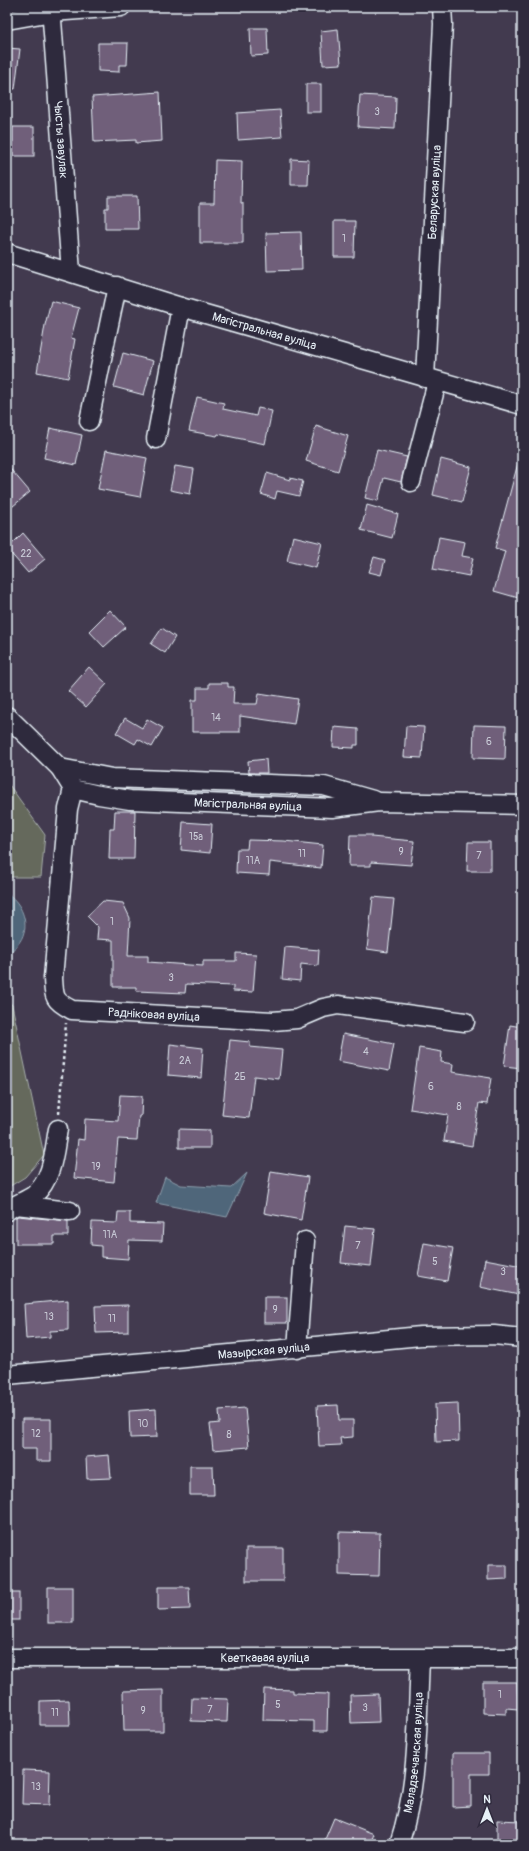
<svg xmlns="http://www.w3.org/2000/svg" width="529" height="1851" font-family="Pangolin,sans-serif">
<rect width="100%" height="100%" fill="#423a4f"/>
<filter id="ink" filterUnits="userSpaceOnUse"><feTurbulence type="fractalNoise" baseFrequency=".025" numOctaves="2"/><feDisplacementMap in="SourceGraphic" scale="8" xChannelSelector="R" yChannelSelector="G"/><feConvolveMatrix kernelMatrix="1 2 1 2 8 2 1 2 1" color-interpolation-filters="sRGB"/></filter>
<g filter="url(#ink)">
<g fill="#65695c" stroke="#a6adaa">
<polygon points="7,782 45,835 41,877 7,877"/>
<polygon points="7,999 12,1005 44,1155 25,1177 7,1188"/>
</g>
<g fill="#4f667a" stroke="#8c9eac">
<path d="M7 894C19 900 28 919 24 932 22 941 15 949 7 954Z"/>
<polygon points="247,1173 227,1217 156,1203 165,1177 181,1185 231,1188"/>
</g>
<g fill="#6f5f7a" stroke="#e8f1f8">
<polygon points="250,28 267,28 268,55 251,56"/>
<polygon points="338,29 341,64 323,65 321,31"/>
<polygon points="98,43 128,43 127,65 119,65 119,72 98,71"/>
<polygon points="7,48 20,49 15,89 7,88"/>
<rect x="306" y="84" width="15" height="28"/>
<polygon points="160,92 162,141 136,143 136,140 94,142 92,97"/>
<polygon points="360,95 396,97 395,129 358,127"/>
<polygon points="280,110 282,137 238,140 237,113"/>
<rect x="13" y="127" width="21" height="29"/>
<polygon points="291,159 309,160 308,185 291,185"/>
<polygon points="215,160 242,161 241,203 243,203 243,243 200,243 200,203 214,203"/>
<polygon points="108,196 137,196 138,229 105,229 105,208 108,208"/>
<polygon points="334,221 355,221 354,257 334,257"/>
<polygon points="301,232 302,270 267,271 266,233"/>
<polygon points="51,301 79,308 71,338 75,339 68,378 37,372 45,325"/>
<polygon points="123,353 153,361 144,395 114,387"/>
<polygon points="197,397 224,403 223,409 256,416 258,408 272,411 265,444 218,434 217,436 189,431"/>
<polygon points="316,426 348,436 338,471 306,461"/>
<polygon points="50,428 82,435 76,465 44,458"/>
<polygon points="106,450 147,458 140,497 98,489"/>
<polygon points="377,450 407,457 401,482 384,478 378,501 365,498"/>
<polygon points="441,459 471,467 462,502 433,495"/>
<polygon points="518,463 522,464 522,599 494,591 505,551 495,548"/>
<polygon points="7,465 30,492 7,511"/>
<polygon points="175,466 194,469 190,494 170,490"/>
<polygon points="267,473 290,480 290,478 303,481 299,496 277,491 275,499 261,494"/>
<polygon points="367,505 398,514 392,538 361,530"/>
<polygon points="23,533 45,559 28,573 7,549"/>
<polygon points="293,536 322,543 316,568 287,561"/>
<polygon points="439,537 465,542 462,556 473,558 469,576 433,569"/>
<polygon points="374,557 385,560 381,575 369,572"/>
<polygon points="110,610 126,627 104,647 89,631"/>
<polygon points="162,628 175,637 165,653 151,644"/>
<polygon points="89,667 107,684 86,707 68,691"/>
<polygon points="209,683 228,683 228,687 234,687 233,704 257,704 259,693 298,699 294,724 240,716 240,732 192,732 192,700 197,700 197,688 209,688"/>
<polygon points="125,718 142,728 147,719 163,728 152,747 138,739 135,744 116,733"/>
<polygon points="474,725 506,726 505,759 473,758"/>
<polygon points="406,726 424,727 422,758 404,757"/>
<polygon points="334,727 358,729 358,745 354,745 354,748 333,747"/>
<polygon points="266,759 267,773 249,773 248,761"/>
<polygon points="115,811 135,811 134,859 109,859 110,829 114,829"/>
<polygon points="183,822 212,824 210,853 181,850"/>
<polygon points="350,835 371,835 371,837 414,841 411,865 371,862 371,866 349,866"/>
<polygon points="248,840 284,841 323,845 321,868 270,862 269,875 236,873 237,849 247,849"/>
<polygon points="468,842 490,842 490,871 467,871"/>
<polygon points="373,897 394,899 388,952 367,949"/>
<polygon points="103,901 123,903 130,918 128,956 148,956 148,962 203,966 203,961 236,961 236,953 256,954 253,992 233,991 233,986 186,984 185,993 136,991 136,987 113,987 113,940 97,939 98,927 87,916"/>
<polygon points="285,947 319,950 318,966 301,964 300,981 282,979"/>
<polygon points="510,1025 522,1027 522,1068 504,1066"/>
<polygon points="343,1034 394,1044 389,1071 338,1061"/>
<polygon points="230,1040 250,1042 250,1047 282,1050 279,1079 254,1076 249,1118 222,1115"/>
<polygon points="170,1044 203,1048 201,1078 168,1075"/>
<polygon points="419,1048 442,1052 441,1062 453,1064 452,1072 491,1078 487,1104 479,1103 472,1146 444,1141 448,1115 410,1109"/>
<polygon points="120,1095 142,1096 141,1116 139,1116 137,1140 118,1139 114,1182 74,1178 78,1139 84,1140 85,1119 118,1121"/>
<polygon points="179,1129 210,1130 210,1148 179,1148"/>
<polygon points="271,1171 308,1177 301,1220 264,1213"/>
<polygon points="118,1212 130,1212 130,1223 163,1224 162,1241 129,1240 128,1259 101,1257 101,1246 91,1245 92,1222 117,1223"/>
<polygon points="18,1216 68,1221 68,1236 54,1236 54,1244 16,1244 16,1217"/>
<polygon points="345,1226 375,1229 371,1266 341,1263"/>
<polygon points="424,1243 453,1248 447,1281 418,1276"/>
<polygon points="485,1259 522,1266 519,1295 480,1287"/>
<rect x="264" y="1297" width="23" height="26"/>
<polygon points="68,1300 68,1330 50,1331 50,1337 26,1339 24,1304"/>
<polygon points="128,1305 128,1332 96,1333 95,1306"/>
<polygon points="458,1403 459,1441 436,1442 435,1404"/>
<polygon points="338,1405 339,1420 353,1420 353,1437 340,1438 341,1445 319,1446 317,1406"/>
<polygon points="245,1408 249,1447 213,1450 210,1424 220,1423 219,1410"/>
<polygon points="156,1409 157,1437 130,1438 129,1411"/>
<polygon points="22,1419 51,1419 51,1461 36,1461 36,1449 22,1449"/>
<polygon points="109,1455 111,1478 87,1479 86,1457"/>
<polygon points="190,1466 213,1466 214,1495 190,1495"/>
<polygon points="339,1532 380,1533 379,1576 339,1575"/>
<rect x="246" y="1548" width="37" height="33"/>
<polygon points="488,1565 507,1565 507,1579 488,1580"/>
<rect x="48" y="1587" width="25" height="36"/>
<polygon points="158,1587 189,1587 190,1609 158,1610"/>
<rect x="7" y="1593" width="12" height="27"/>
<polygon points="483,1682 517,1682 518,1709 506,1708 506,1714 483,1713"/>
<polygon points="264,1689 293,1690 293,1693 328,1694 327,1731 314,1731 314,1721 263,1720"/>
<polygon points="163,1690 163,1731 124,1731 123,1691"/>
<polygon points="378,1694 379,1722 351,1723 350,1695"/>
<polygon points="192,1698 228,1699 227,1722 191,1721"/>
<polygon points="69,1700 70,1725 40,1725 40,1701"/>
<polygon points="453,1753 489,1753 489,1774 471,1774 471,1806 453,1807"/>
<polygon points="23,1770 50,1771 49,1805 22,1804"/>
<polygon points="334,1818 374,1834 370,1844 323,1844"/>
<polygon points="497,1820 522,1821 522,1844 497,1844"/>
</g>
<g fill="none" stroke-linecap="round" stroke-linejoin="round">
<g stroke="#e8f1f8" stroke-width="21">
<g id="minor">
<path id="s1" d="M51 7 71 272"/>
<polyline points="7,20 52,12 121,7"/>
<path id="s2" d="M7 253 181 307 522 405"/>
<path id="s3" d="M425 378 443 24 442 7"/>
<polyline points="89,421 117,286"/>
<polyline points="156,439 181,307"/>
<polyline points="411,482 437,382"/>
<path id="s4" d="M7 716 60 768 73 789 99 795 130 800 332 808 379 802 522 805"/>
<polyline points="60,768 112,778 324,786 373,800"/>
<path id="s5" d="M73 789 68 809 53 978C54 998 54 1001 72 1010L273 1021 297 1019 323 1008 338 1005 465 1022"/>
<polyline points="16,1205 70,1211"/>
<path d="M7 1211C15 1204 26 1201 34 1195 53 1179 54 1151 58 1129"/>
<polyline points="297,1349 305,1241"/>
<path id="s6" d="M7 1375 421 1336 494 1335 522 1338"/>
<path id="s7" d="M7 1658H522"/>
<path id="s8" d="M399 1844C419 1785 417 1721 420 1659"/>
</g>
</g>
<polyline stroke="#e8f1f8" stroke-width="2.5" stroke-dasharray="3 3" stroke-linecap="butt" points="59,1114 66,1023"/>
<use href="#minor" stroke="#2f2a3d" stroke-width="18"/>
</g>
</g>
<g text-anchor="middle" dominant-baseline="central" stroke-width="4" stroke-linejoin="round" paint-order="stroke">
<g font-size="10" fill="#caccd8">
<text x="377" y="112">3</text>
<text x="344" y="239">1</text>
<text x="26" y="554">22</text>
<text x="216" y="718">14</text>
<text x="489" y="742">6</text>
<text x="196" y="837">15а</text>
<text x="401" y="852">9</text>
<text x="302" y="854">11</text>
<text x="479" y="856">7</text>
<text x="253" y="861">11А</text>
<text x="112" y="922">1</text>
<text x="171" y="978">3</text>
<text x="366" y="1052">4</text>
<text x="185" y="1061">2А</text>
<text x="240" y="1077">2Б</text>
<text x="431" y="1087">6</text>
<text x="459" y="1107">8</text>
<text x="96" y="1167">19</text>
<text x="110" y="1235">11А</text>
<text x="358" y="1246">7</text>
<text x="435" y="1262">5</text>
<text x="503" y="1272">3</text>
<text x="275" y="1310">9</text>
<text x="49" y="1317">13</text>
<text x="112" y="1319">11</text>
<text x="143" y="1424">10</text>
<text x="36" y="1434">12</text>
<text x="229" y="1435">8</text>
<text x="500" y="1695">1</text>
<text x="278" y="1705">5</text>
<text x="365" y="1708">3</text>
<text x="210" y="1710">7</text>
<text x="143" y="1711">9</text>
<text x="55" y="1713">11</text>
<text x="36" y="1787">13</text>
</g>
<g font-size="12" fill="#e8f1f8" stroke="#2f2a3d">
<text stroke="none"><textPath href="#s1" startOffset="133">Чысты завулак</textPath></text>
<text stroke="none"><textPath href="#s3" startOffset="186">Беларуская вуліца</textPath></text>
<text stroke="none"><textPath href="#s2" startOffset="269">Магістральная вуліца</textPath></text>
<text stroke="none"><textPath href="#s4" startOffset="275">Магістральная вуліца</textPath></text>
<text stroke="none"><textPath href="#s5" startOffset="313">Радніковая вуліца</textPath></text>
<text stroke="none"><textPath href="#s6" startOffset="258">Мазырская вуліца</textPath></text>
<text stroke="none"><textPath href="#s7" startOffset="258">Кветкавая вуліца</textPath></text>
<text stroke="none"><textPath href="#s8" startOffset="93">Маладзечанская вуліца</textPath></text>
</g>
</g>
<rect width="529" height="1851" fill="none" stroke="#2f2a3d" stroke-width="24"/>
<rect x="12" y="12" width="505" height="1827" fill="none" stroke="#e8f1f8" stroke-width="1.5" filter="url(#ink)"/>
<g transform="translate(487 1809)" stroke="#2f2a3d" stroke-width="3" paint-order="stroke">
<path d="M0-3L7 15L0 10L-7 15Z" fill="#e8f1f8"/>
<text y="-6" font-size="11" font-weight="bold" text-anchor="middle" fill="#e8f1f8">N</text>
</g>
</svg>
